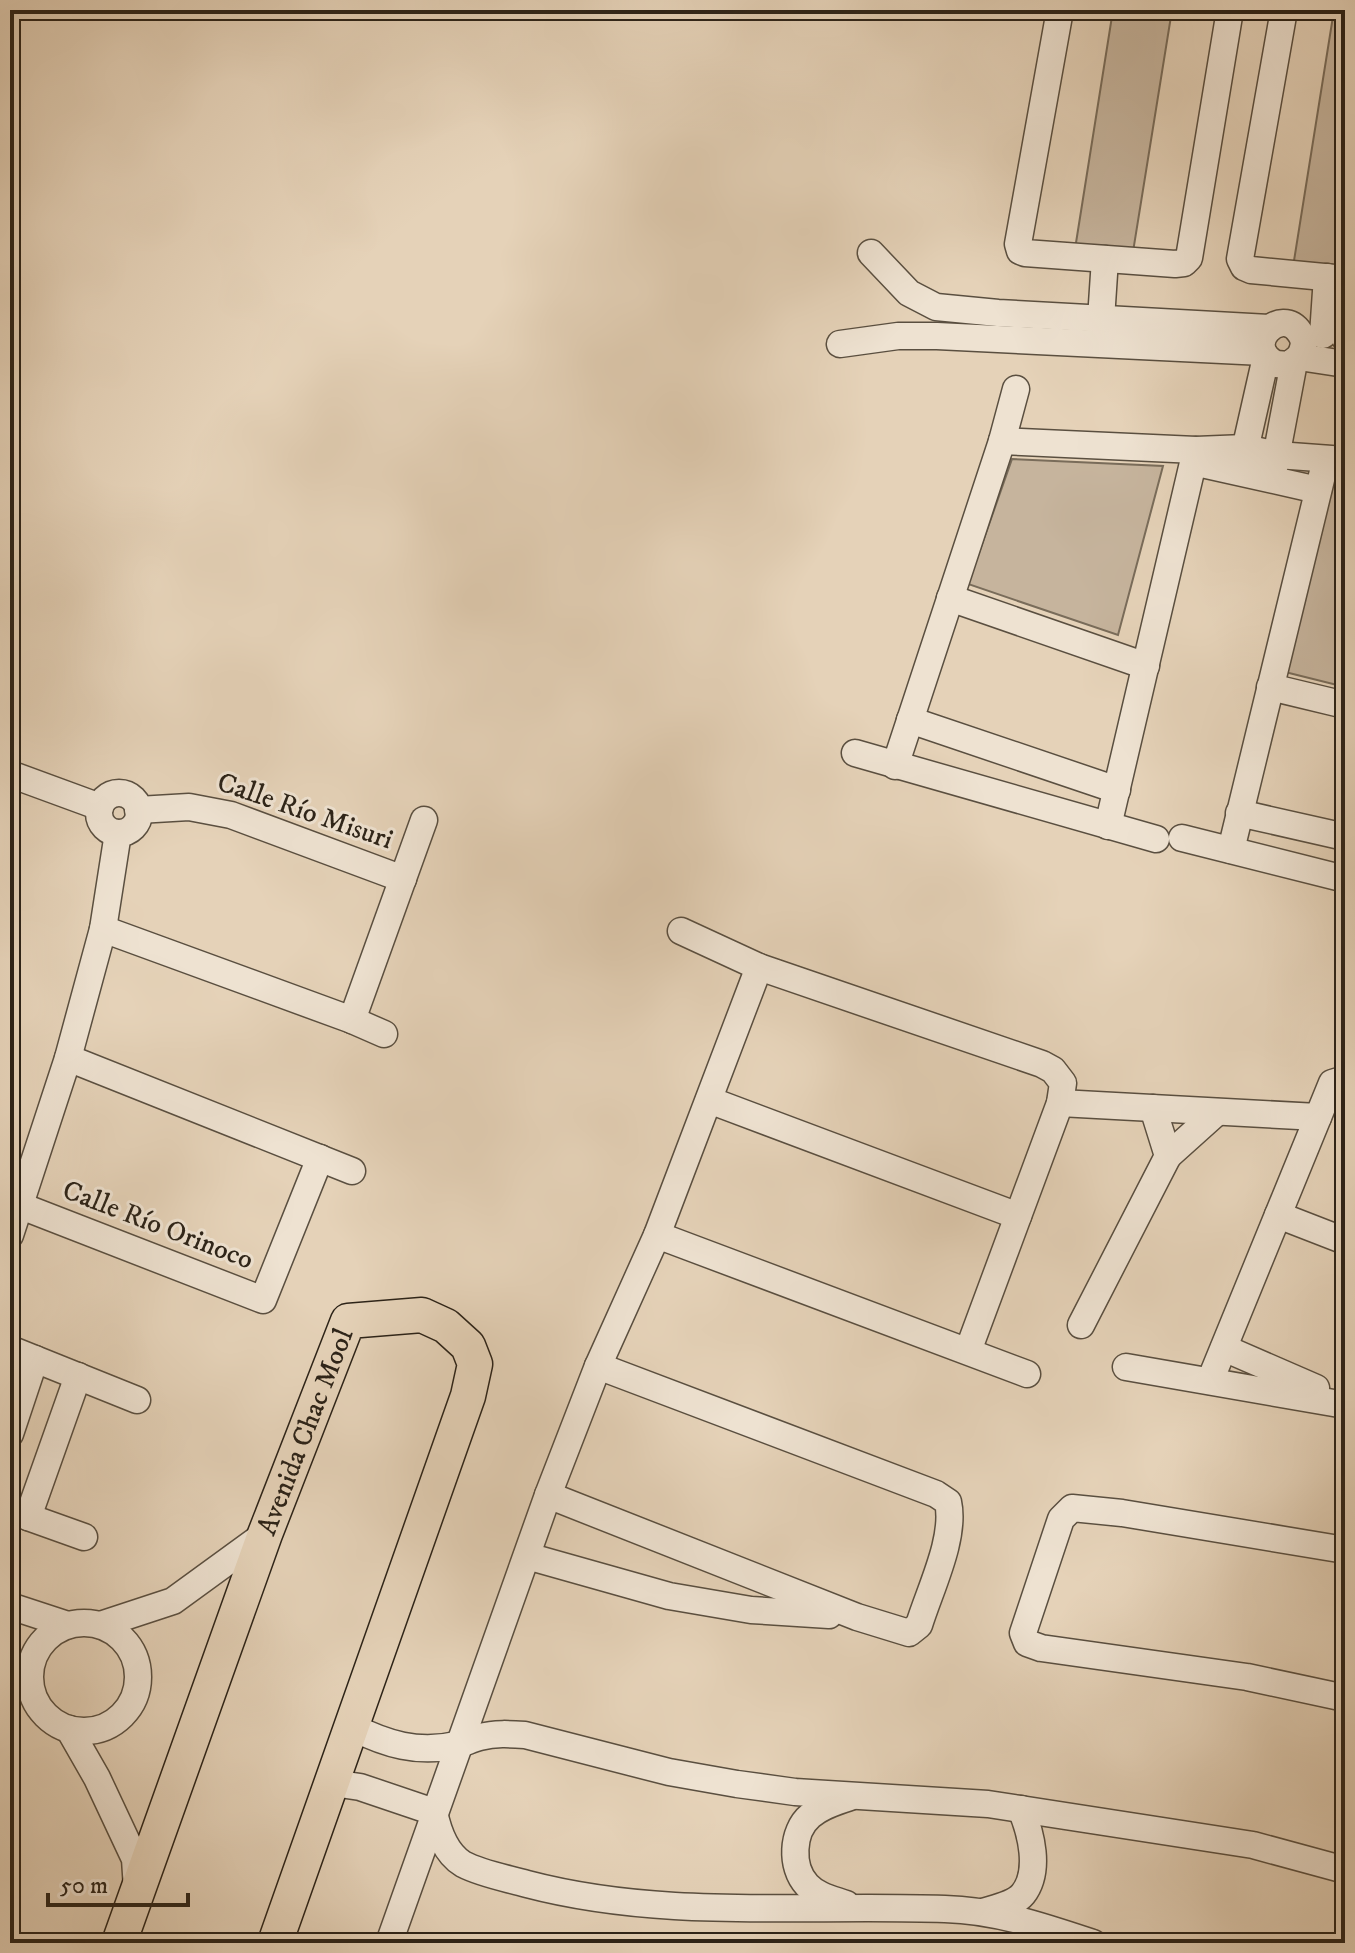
<svg xmlns="http://www.w3.org/2000/svg" width="1355" height="1953" font-family="'IM FELL DW Pica',serif">
<rect width="100%" height="100%" fill="#e5d2b8"/>
<filter id="stains"><feTurbulence type="fractalNoise" baseFrequency=".0025" numOctaves="4"/><feColorMatrix values="0 0 0 0 .2 0 0 0 0 .09 0 0 0 0 .02 0 0 0 .5 -.17"/></filter>
<radialGradient id="worn" r=".72"><stop offset=".6" stop-color="#630" stop-opacity="0"/><stop offset="1" stop-color="#630" stop-opacity=".3"/></radialGradient>
<g fill="#c6b49d" stroke="#796c5a" stroke-width="2">
<polygon points="1113,10 1172,10 1132,258 1075,249"/>
<polygon points="1334,10 1345,10 1345,275 1293,267"/>
<polygon points="1012,459 1163,466 1118,635 968,584"/>
<polygon points="1329,474 1345,476 1345,687 1285,672"/>
</g>
<g fill="none" stroke-linecap="round" stroke-linejoin="round">
<g stroke="#5a4f40" stroke-width="29">
<g id="minor">
<polyline points="1060,10 1018,244 1020,251 1025,253 1175,264 1184,263 1189,258 1230,10"/>
<polyline points="1284,10 1240,259 1244,267 1251,270 1345,279"/>
<polyline points="871,253 909,293 936,307 998,313 1269,328"/>
<polyline points="1101,319 1105,259"/>
<polyline points="1323,335 1327,277"/>
<polyline points="1345,338 1345,333"/>
<polyline points="840,344 898,336 937,336 1263,352"/>
<path d="M1299 357C1304 349 1306 341 1300 333 1281 304 1240 346 1276 364L1289 365 1299 357 1345 364"/>
<polyline points="1002,441 1196,450 1245,448 1277,455 1345,460"/>
<polyline points="1193,462 1318,490"/>
<polyline points="1242,463 1266,357"/>
<polyline points="1273,473 1294,362"/>
<polyline points="950,598 1146,666"/>
<polyline points="1270,687 1345,705"/>
<polyline points="910,720 1117,790"/>
<polyline points="855,753 1156,839"/>
<polyline points="895,766 1002,441 1016,389"/>
<polyline points="10,774 100,807"/>
<circle cx="119" cy="813" r="20"/>
<polyline points="138,810 189,807 231,815 403,879"/>
<polyline points="1239,813 1345,837"/>
<polyline points="1108,826 1196,450"/>
<polyline points="1182,838 1345,879"/>
<polyline points="1231,850 1326,459"/>
<polyline points="103,929 352,1020 384,1034"/>
<polyline points="681,931 759,967 1042,1064 1053,1070 1063,1083 1060,1103 968,1351"/>
<polyline points="352,1020 424,820"/>
<polyline points="68,1058 352,1171"/>
<polyline points="709,1100 1018,1216"/>
<polyline points="1060,1103 1318,1117"/>
<polyline points="1168,1156 1217,1112"/>
<polyline points="21,1206 263,1300 320,1158"/>
<polyline points="1278,1215 1345,1241"/>
<polyline points="10,1235 68,1058 103,929 118,833"/>
<polyline points="657,1235 1027,1374"/>
<polyline points="1081,1325 1168,1156 1153,1108"/>
<polyline points="1224,1348 1316,1388"/>
<polyline points="10,1349 137,1400"/>
<polyline points="1126,1367 1345,1405"/>
<polyline points="1210,1381 1332,1083 1345,1079"/>
<polyline points="10,1434 35,1359"/>
<path d="M548 1495 857 1617 909 1633 919 1625C930 1589 956 1538 948 1502L936 1494 598 1366"/>
<polyline points="10,1508 28,1517 78,1376"/>
<polyline points="28,1517 84,1537"/>
<polyline points="1345,1550 1122,1513 1072,1508 1061,1519 1023,1633 1027,1643 1041,1648 1247,1677 1345,1698"/>
<polyline points="527,1556 669,1596 751,1610 829,1615"/>
<polyline points="10,1606 68,1625"/>
<circle cx="84" cy="1677" r="54"/>
<polyline points="100,1625 173,1601 265,1534"/>
<path d="M352 1727C386 1744 418 1754 456 1745 464 1743 472 1739 480 1737 495 1733 510 1734 525 1735L669 1772 737 1784 795 1792 988 1804 1253 1845 1345 1870"/>
<polyline points="69,1729 97,1778 135,1859 137,1889"/>
<path d="M333 1783 360 1787 434 1812C438 1831 445 1853 463 1864 482 1874 506 1878 527 1884 664 1920 805 1904 945 1909 995 1910 1045 1927 1093 1943"/>
<path d="M846 1904C832 1899 817 1896 807 1885 790 1867 792 1831 810 1816 821 1806 836 1802 850 1797"/>
<path d="M982 1912C995 1908 1014 1905 1023 1894 1041 1871 1031 1833 1021 1809"/>
<polyline points="389,1943 548,1495 598,1366 657,1235 759,967"/>
</g>
</g>
<g stroke="#2c2318" stroke-width="37">
<g id="major">
<path id="s1" d="M119 1943 265 1534 348 1321 422 1315 446 1326 468 1346 475 1364 468 1396 275 1943"/>
</g>
</g>
<use href="#minor" stroke="#eee2d1" stroke-width="26"/>
<use href="#major" stroke="#e5d2b8" stroke-width="34"/>
</g>
<g text-anchor="middle" dominant-baseline="central" stroke-width="6" stroke-linejoin="round" paint-order="stroke">
<g font-size="28" fill="#2c2318" stroke="#eee2d1">
<text transform="translate(305 811) rotate(19)">Calle Río Misuri</text>
<text transform="translate(158 1225) rotate(21)">Calle Río Orinoco</text>
<text stroke="none"><textPath href="#s1" startOffset="544">Avenida Chac Mool</textPath></text>
</g>
</g>
<rect width="1355" height="1953" fill="none" stroke="#e5d2b8" stroke-width="40"/>
<rect x="12" y="12" width="1331" height="1929" fill="none" stroke="#2c2318" stroke-width="4"/>
<rect x="20" y="20" width="1315" height="1913" fill="none" stroke="#2c2318" stroke-width="2"/>
<path d="M48 1893v12h140v-12" fill="none" stroke="#2c2318" stroke-width="4"/>
<text x="60" y="1893" font-size="24" fill="#2c2318" stroke="#eee2d1" stroke-width="6" paint-order="stroke">50 m</text>
<rect width="100%" height="100%" filter="url(#stains)"/>
<rect width="100%" height="100%" fill="url(#worn)"/>
</svg>
